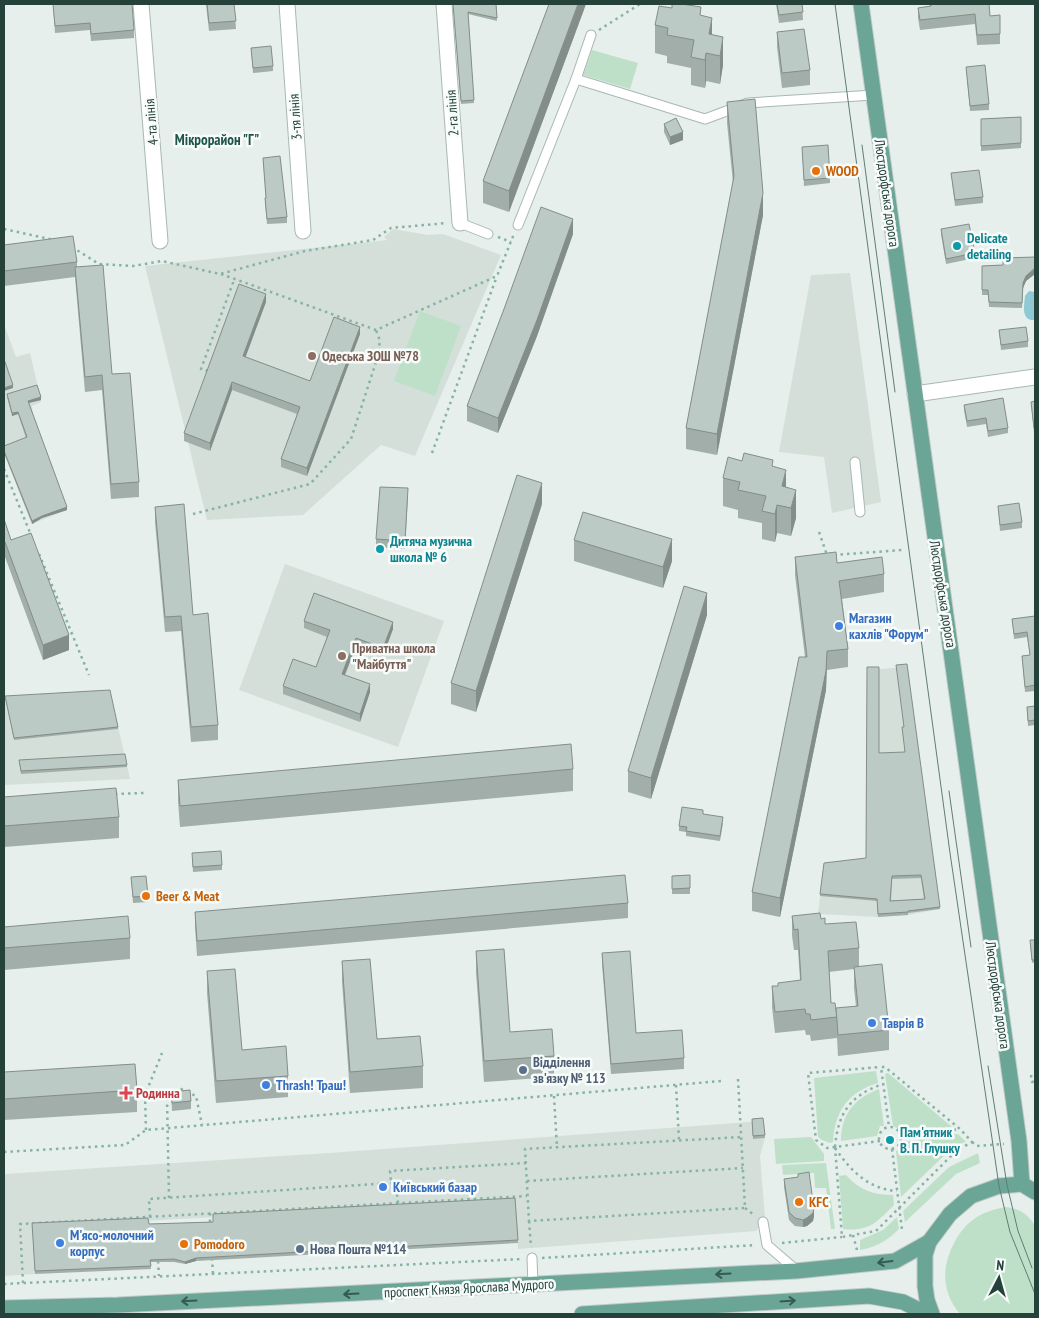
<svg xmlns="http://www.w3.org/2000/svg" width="1039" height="1318" font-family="'PT Sans Narrow',sans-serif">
<rect width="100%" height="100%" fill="#e6efeb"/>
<g fill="#d4dfda">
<polygon points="393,229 428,235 443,234 501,255 415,456 381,445 303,515 207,520 145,266 387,240 384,237"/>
<polygon points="850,273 881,502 832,513 824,457 779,452 811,275"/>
<polygon points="5,327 16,357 30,353 41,400 41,402 32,406 33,417 67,510 32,524 4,453 4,328"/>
<polygon points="285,564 444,621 398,747 239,690"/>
<polygon points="907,667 940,909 908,915 878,917 818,914 824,865 866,860 867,670"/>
<polygon points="110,692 130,779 4,785 4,695 5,699"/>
<polygon points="763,1121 765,1138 760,1156 765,1219 756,1231 518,1249 515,1201 32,1227 35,1274 4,1276 4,1174 329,1153"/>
</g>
<g fill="#bfe0c8">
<polygon points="592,50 638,63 630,89 583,75"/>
<polygon points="420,311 461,326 435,396 394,381"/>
<path d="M876 1071 878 1083C848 1092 835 1111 833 1142L830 1143 822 1140 818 1137 814 1078Z"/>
<polygon points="888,1073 952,1127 903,1133 901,1130 893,1126 885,1074"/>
<path d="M879 1089 884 1126H880L877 1136 841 1141C841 1114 855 1098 879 1089Z"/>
<polygon points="958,1134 966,1142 959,1144 950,1150 901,1197 896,1151 902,1149 904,1142"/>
<polygon points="811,1137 824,1154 824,1161 776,1164 774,1139"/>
<polygon points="978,1153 980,1163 956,1174 905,1222 903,1211 949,1167"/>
<polygon points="826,1163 835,1229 831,1229 826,1188 815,1188 814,1173 783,1175 782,1165"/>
<path d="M846 1175C859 1190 874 1195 893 1195L894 1205C877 1222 869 1232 843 1229L839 1176Z"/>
<path d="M1006 1207C1020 1209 1028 1214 1035 1226V1314H960C942 1293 941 1267 954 1243 959 1234 965 1225 974 1219 983 1212 995 1209 1006 1207Z"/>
<path d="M897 1217 899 1229C887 1241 876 1247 860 1250V1240L883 1230Z"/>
</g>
<path fill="#8ec9d4" d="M1029 291 1035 292V320C1021 321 1024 306 1025 296Z"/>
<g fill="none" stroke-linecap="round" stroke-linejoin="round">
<g stroke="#a8b8b2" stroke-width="11">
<g id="service">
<polyline points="576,79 705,119 748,103 874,95"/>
<polyline points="460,223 488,234"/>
<polyline points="518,225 576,79 591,35"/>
<polyline points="855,462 860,512"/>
<polyline points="763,1222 767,1245 796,1270"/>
<polyline points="532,1258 533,1285"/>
</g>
</g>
<g stroke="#a8b8b2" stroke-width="17">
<g id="minor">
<polyline points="141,4 160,241"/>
<polyline points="287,4 303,231"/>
<polyline points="444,4 460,223"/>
<polyline points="915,394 1035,377"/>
</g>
</g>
<g stroke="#c2cac8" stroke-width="17">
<g id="primary">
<polyline points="861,4 1019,1141 1022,1184"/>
<polyline points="4,1308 118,1305 796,1271 895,1261 929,1242"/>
<polyline points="582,1314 869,1296 903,1302 927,1314"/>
<polyline points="932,1314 927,1300 925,1286 925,1255 929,1242 950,1214 971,1196 999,1186 1022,1184 1035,1192"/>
</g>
</g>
<g stroke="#86b3a5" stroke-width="2.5" stroke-dasharray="2.5 4" stroke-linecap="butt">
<polyline points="599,30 640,4"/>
<polyline points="4,229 54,240"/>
<polyline points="498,237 511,242"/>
<polyline points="72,247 99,264 133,266 162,261 220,274 305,251 373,240 391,228 447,223"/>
<polyline points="221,274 376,330 497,276 514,234"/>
<polyline points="208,371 201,369 234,280"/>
<polyline points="432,453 497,276"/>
<polyline points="4,469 31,535"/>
<polyline points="193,514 310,484 351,439 377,359 380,341 376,330"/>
<polyline points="819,532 827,555"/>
<polyline points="39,554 89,675"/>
<polyline points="834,555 902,550"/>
<polyline points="115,794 144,793"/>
<polyline points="1031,1075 1032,1082 1035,1081"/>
<polyline points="738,1079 745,1208 529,1221 525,1149 742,1137"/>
<polyline points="676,1085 679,1140"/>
<polyline points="554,1096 557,1148"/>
<circle cx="890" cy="1138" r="11"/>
<polyline points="146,1130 145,1095 162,1053"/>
<polyline points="902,1137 960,1129"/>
<path d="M880 1141 835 1147C838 1112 851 1095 883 1084"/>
<polyline points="972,1142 977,1146 1004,1144"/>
<polyline points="835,1147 827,1148 816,1140 808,1073 881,1067"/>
<polyline points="835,1147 842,1237 853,1235"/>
<path d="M835 1148C851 1171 868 1189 897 1191"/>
<polyline points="892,1149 902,1230"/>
<polyline points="4,1152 125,1145 146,1130 721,1081"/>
<polyline points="527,1181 743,1168"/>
<polyline points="169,1198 167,1099 179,1088 196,1096 202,1125"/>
<polyline points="398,1203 396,1186 391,1183 390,1171 526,1163"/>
<polyline points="745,1208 754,1215"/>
<polyline points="210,1213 210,1225"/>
<polyline points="150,1217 149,1199 391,1183"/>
<polyline points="529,1221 531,1247"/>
<polyline points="782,1243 842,1237"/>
<polyline points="857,1250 853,1235 876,1231 956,1151 972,1142 960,1129 885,1067 881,1067 889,1127"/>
<polyline points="212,1258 213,1274"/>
<polyline points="542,1258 756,1245"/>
<polyline points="158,1261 159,1276"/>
<polyline points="23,1283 20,1224 527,1196"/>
<polyline points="4,1284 522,1259"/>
</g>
<use href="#service" stroke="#fff" stroke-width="9"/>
<use href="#minor" stroke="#fff" stroke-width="15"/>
<use href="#primary" stroke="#6aa596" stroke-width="15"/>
<g stroke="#5f7d75" stroke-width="1">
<polyline points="835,4 950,853 999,1186 1010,1232 1035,1294"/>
<polyline points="862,145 895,392"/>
<polyline points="949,791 971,947"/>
<polyline points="988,1066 1007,1185 1018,1231 1032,1268"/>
</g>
</g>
<g fill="#a1aea9" fill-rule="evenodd">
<polygon points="53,4 134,30 134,38 91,41 90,30 55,33"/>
<polygon points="206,4 234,4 236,29 209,31"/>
<polygon points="453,4 496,4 497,21 468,14 474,103 461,104"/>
<polygon points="586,4 509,212 483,203 483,181"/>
<polygon points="776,4 802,4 803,20 779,23"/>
<polygon points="930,4 989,4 990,16 1000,15 1000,44 977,45 975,24 920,30 918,18 918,8 930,6"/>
<polygon points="701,16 712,35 723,65 720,84 706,81 705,88 691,85 691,68 667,63 667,56 655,53 655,25"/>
<polygon points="777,32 810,70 810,85 782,88 777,47"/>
<polygon points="251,48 273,66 273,71 253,73"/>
<polygon points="966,67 989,104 989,110 970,111"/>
<polygon points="727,102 763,215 717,455 686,449 686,428 733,183 727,123"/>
<polygon points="1021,117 1021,148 981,151 981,119"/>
<polygon points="664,124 683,140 670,145 664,132"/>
<polygon points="802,147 830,178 830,183 804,186"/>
<polygon points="263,158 287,217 287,223 267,224 265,203 265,198 266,198"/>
<polygon points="951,173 983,197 983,203 955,206"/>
<polygon points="941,229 975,253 975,258 946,264 941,234"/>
<polygon points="573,234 537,336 498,433 467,421 467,406"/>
<polygon points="4,245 77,262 77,267 112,374 139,482 139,497 111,499 102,390 85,392 75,277 4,286"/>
<polygon points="1035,257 1035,274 1026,281 1023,288 1022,308 989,307 988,295 982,295 982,266 1003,265"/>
<polygon points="266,302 245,357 310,381 360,334 307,476 281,467 281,459 297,414 232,390 210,451 184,441 184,433"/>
<polygon points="999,330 1028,341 1028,347 1001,350"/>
<polygon points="7,394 41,400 29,403 67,510 42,518 32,524 4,453 4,446 26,438 18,414 12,416 7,397"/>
<polygon points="1035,401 1035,433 1034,433 1031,402"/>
<polygon points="964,405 1008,428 1008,433 988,437 986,424 967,427 964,410"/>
<polygon points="742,461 773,467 786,487 796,518 791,536 777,533 775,542 762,539 762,523 738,518 738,510 723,506 723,478"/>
<polygon points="408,496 405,549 376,547 376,539"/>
<polygon points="542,504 476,712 451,704 451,683"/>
<polygon points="998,506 1022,522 1022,528 1000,531"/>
<polygon points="155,507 218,725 218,740 191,742 181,631 165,632 155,522"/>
<polygon points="4,519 11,540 69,650 43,660 5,557 4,558"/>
<polygon points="574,540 672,561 663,588 574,561"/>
<polygon points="795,557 837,563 884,574 884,592 842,599 848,649 848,667 827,670 826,690 780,917 752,911 752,892 805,657 795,575"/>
<polygon points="707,615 651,799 628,792 628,771"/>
<polygon points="1035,616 1035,691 1025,692 1022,656 1030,655 1027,637 1014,639 1012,619"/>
<polygon points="304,621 393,629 383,656 356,646 345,675 370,692 360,722 283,694 283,686 316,667 327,637 304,628"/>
<polygon points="5,696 118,727 118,729 14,740"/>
<polygon points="1035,706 1035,725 1028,726 1027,707"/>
<path d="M879 753 940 907V909L908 913V915L878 917 877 901 820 896V894L866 858ZM921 878 924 899 891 901 892 879Z"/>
<polygon points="19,760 127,765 127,767 21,774"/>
<polygon points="573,769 573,791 180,827 178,801 178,780"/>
<polygon points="4,797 119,817 119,838 4,847"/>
<polygon points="703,815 723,823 720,841 686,836 686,832 679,831 679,826"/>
<polygon points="192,858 222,865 222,870 193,872"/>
<polygon points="690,875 690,894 672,894 672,876"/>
<polygon points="131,877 148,896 148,902 133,903"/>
<polygon points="628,903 628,918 197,956 195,927 195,912"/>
<path d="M792 916 821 919 825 924 859 948V967L889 1030V1050L838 1056 837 1038 811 1041 810 1035H806L805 1030 775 1033 772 1007V986H778L800 980 798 950H794L792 936ZM854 969V988L856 1006 836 1009 831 1003 829 972Z"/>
<polygon points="4,927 130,938 130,959 4,970"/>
<polygon points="1035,940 1035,962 1032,963 1030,943"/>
<polygon points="476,951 510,1032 554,1056 554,1077 484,1082 476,972"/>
<polygon points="602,953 636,1033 684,1058 684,1069 611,1074 602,964"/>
<polygon points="342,961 377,1039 423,1066 423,1088 350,1093 342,982"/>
<polygon points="207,971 242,1050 288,1076 288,1097 216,1103 207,993"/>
<polygon points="4,1072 137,1090 137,1112 4,1120"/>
<polygon points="171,1092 191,1101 191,1109 172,1111"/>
<polygon points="763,1118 765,1138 753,1139 752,1119"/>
<polygon points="798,1174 814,1216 813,1221 807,1226 803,1227 795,1226 789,1220 784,1187 784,1179 798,1177"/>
<polygon points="515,1198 518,1243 196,1261 185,1264 174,1262 150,1262 151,1269 35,1274 32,1223 149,1224 213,1222"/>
</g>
<g fill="#838d89">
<polygon points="578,4 586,4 509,212 509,191"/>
<polygon points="712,18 712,46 709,34"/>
<polygon points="723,37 723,65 720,84 720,56"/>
<polygon points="706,53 706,81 705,88 705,60"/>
<polygon points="683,132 683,140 670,145 670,137"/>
<polygon points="763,193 763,215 717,455 717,434"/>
<polygon points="573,219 573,234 537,336 498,433 498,418"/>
<polygon points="1035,268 1035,274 1026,281 1023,288 1022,308 1023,283 1026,276"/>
<polygon points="266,294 266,302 243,364 243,356"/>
<polygon points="360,327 360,334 307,476 307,468"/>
<polygon points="232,382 232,390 210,451 210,443"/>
<polygon points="13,385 13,388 4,391 4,388"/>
<polygon points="41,397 41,400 28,403 28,401"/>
<polygon points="18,412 18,414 12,416 12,413"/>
<polygon points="786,470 786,498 782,486"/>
<polygon points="542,483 542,504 476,712 476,691"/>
<polygon points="796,490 796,518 791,536 791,508"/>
<polygon points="777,505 777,533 775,542 775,514"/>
<polygon points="67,507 67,510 42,518 32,524 32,521 42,516"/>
<polygon points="672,539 672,561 663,588 663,567"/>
<polygon points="5,542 5,557 4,558 4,543"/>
<polygon points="707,593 707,615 651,799 651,778"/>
<polygon points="393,622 393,629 383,656 383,648"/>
<polygon points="69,635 69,650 43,660 43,645"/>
<polygon points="356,638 356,646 342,682 342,674"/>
<polygon points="827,651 826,690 780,917 780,898"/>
<polygon points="370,684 370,692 360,722 360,714"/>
<polygon points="814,1209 814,1216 813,1221 807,1226 803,1227 803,1220"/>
<polygon points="196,1258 196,1261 185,1264 185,1262"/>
</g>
<g fill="#bbcac4" stroke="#838d89" fill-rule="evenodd">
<polygon points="53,4 132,4 134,30 91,34 90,23 55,26"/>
<polygon points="207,4 234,4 236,21 209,23"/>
<polygon points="453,4 496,4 497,18 468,12 474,100 461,101"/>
<polygon points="549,4 578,4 509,191 483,181"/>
<polygon points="672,4 682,4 701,7 700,15 712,18 709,34 723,37 720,56 706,53 705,60 691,57 694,40 667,35 668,28 655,25 659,6 672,8"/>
<polygon points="777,4 802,4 803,12 779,15"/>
<polygon points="931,4 989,4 990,16 1000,15 1000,34 977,35 975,14 920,20 918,8 931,6"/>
<polygon points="804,29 810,70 782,73 777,32"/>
<polygon points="271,46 273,66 253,68 251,48"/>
<polygon points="985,65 989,104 970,106 966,67"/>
<polygon points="755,99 763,193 717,434 686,428 734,176 727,102"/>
<polygon points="1021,117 1021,143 981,146 981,119"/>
<polygon points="676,118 683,132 670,137 664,124"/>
<polygon points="828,145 830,178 804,180 802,147"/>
<polygon points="280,156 287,217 267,219 265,198 266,198 263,158"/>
<polygon points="979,170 983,197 955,200 951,173"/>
<polygon points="541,207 573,219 537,320 498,418 467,406 504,309"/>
<polygon points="969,224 975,253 946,259 941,229"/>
<polygon points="73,236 77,262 4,271 4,245"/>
<polygon points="1035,257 1035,268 1026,276 1023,283 1022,303 989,302 988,290 982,290 982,266 1003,265 1003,258"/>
<polygon points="103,265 112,374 130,373 139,482 111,484 102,375 85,377 75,267"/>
<polygon points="239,284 266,294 243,356 310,381 334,317 360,327 307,468 281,459 300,407 232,382 210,443 184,433"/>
<polygon points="1026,327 1028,341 1001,345 999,330"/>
<polygon points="4,359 13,385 4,388"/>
<polygon points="37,385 41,397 28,401 67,507 42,516 32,521 4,451 4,446 27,437 18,412 12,413 7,394"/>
<polygon points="1003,398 1008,428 988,431 986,418 967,421 964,405"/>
<polygon points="1035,401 1035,427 1034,428 1031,402"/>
<polygon points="744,453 773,460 772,466 786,470 782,486 796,490 791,508 777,505 775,514 762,511 766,496 738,490 740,482 723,478 728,457 742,461"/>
<polygon points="517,475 542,483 476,691 451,683"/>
<polygon points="380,487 408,488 405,541 376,539"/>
<polygon points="1019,503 1022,522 1000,525 998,506"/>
<polygon points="184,504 193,615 208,613 218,725 191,727 181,616 165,617 155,507"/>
<polygon points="583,512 672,539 663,567 574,540"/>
<polygon points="4,519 11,540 31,533 69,635 43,645 5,542 4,543"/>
<polygon points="836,552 837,563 882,557 884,574 839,581 848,649 827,651 826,671 780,898 752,892 799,657 807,657 795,557"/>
<polygon points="684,586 707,593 651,778 628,771"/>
<polygon points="314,593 393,622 383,648 356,638 342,674 370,684 360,714 283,686 293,659 316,667 330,630 304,621"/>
<polygon points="1035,616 1035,685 1025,687 1022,656 1030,655 1027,632 1014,634 1012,619"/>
<path d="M907 664 940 907 908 911V912L878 914 877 899 820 894 824 863 866 858 867 667H879V753L905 752 902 727H904L896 665ZM921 875 925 899 890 901 892 876Z"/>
<polygon points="110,690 118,727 14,738 5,696"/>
<polygon points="1035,706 1035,720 1028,721 1027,707"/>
<polygon points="571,744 573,769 180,806 178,780"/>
<polygon points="125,754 127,765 21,771 19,760"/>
<polygon points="116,788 119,817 4,826 4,797"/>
<polygon points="682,807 703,810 703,814 723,817 720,836 686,831 687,827 679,826"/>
<polygon points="221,851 222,865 193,867 192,853"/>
<polygon points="625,875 628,903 197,941 195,912"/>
<polygon points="690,875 690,888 672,889 672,876"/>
<polygon points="146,876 148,896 133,897 131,877"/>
<polygon points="820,913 821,919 825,918 825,924 856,922 859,948 828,951 831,1003 835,1003 837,1017 811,1020 810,1014 806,1014 805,1009 775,1012 772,986 778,986 778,983 801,980 798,929 794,930 792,916"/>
<polygon points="128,916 130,938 4,948 4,927"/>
<polygon points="1030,940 1035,940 1035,960 1032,960"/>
<polygon points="504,949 510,1032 552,1029 554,1056 484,1061 476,951"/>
<polygon points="630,951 636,1033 682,1030 684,1058 611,1064 602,953"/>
<polygon points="370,959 377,1039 420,1036 423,1066 350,1072 342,961"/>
<polygon points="882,964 889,1030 838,1035 836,1008 858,1006 854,967"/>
<polygon points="235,969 242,1050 286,1046 288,1076 216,1081 207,971"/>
<polygon points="135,1064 137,1090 4,1099 4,1072"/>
<polygon points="190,1090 191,1101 172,1103 171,1092"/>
<polygon points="763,1118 765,1135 753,1136 752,1119"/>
<polygon points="809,1172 814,1209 813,1213 807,1218 803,1220 795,1218 789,1212 784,1179 798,1177 798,1174"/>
<polygon points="515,1198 518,1240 196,1258 185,1262 174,1259 150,1260 151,1266 35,1271 32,1223 148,1218 149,1224 213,1222 213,1214"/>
</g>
<defs><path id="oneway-shaft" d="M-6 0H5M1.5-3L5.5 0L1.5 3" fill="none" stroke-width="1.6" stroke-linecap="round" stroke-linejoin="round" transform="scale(1.25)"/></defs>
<g stroke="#365b51">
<use href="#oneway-shaft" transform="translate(885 1262) rotate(173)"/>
<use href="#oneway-shaft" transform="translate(723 1274) rotate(177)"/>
<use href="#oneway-shaft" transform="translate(351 1294) rotate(177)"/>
<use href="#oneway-shaft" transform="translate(189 1301) rotate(177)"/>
<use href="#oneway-shaft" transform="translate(788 1301) rotate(-4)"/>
</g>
<g fill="#e8710a" stroke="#f7fbf9" stroke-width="2">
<circle cx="816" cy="171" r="5"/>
<circle cx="146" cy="896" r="5"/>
<circle cx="799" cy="1202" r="5"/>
<circle cx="184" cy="1244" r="5"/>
</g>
<g fill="#0f9aa8" stroke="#f7fbf9" stroke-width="2">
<circle cx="957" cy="246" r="5"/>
<circle cx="380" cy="549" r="5"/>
<circle cx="890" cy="1140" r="5"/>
</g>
<g fill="#8d6e63" stroke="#f7fbf9" stroke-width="2">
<circle cx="312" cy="356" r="5"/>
<circle cx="342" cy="656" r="5"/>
</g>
<g fill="#3f7fe0" stroke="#f7fbf9" stroke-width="2">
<circle cx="839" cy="626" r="5"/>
<circle cx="872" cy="1023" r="5"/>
<circle cx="266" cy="1085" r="5"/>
<circle cx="383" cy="1187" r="5"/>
<circle cx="60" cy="1243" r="5"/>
</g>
<g fill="#5c6f8a" stroke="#f7fbf9" stroke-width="2">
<circle cx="523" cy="1070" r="5"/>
<circle cx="300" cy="1249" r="5"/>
</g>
<path fill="#e0444e" stroke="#f7fbf9" stroke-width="2" d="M123.5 1085.5h5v5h5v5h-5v5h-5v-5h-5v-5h5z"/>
<g text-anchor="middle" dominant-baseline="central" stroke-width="5" stroke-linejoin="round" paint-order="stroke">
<g font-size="14" fill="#24423a" stroke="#f7fbf9">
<text transform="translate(452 113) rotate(-94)">2-га лінія</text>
<text transform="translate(295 117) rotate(-94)">3-тя лінія</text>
<text transform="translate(151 122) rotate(-95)">4-та лінія</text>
<text transform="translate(887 193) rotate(82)">Люстдорфська дорога</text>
<text transform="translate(943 594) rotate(81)">Люстдорфська дорога</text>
<text transform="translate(998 995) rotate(82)">Люстдорфська дорога</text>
<text transform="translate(469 1288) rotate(-3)">проспект Князя Ярослава Мудрого</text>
</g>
<g font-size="14" font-weight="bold" fill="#c56008" stroke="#f7fbf9" text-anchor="start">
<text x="826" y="171">WOOD</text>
<text x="156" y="896">Beer &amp; Meat</text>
<text x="809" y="1202">KFC</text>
<text x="194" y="1244">Pomodoro</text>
</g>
<g font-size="14" font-weight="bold" fill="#0d838f" stroke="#f7fbf9" text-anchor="start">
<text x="967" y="238">Delicate<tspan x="967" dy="16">detailing</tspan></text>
<text x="390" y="541">Дитяча музична<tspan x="390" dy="16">школа № 6</tspan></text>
<text x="900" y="1132">Пам'ятник<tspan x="900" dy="16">В. П. Глушку</tspan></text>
</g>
<g font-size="14" font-weight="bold" fill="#785e54" stroke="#f7fbf9" text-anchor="start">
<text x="322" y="356">Одеська ЗОШ №78</text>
<text x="352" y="648">Приватна школа<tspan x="352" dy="16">"Майбуття"</tspan></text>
</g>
<g font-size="14" font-weight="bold" fill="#366cbe" stroke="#f7fbf9" text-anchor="start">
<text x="849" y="618">Магазин<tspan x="849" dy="16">кахлів "Форум"</tspan></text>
<text x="882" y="1023">Таврія В</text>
<text x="276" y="1085">Thrash! Траш!</text>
<text x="393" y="1187">Київський базар</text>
<text x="70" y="1235">М'ясо-молочний<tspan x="70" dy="16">корпус</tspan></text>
</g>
<g font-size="14" font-weight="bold" fill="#4e5e75" stroke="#f7fbf9" text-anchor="start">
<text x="533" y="1062">Відділення<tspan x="533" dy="16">зв'язку № 113</tspan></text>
<text x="310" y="1249">Нова Пошта №114</text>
</g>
<g font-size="14" font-weight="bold" fill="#be3a42" stroke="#f7fbf9" text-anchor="start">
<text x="136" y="1093">Родинна</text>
</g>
<g font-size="15" font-weight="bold" fill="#1f5548" stroke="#f7fbf9">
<text x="217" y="139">Мікрорайон "Г"</text>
</g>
</g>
<rect width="1039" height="1318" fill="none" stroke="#24423a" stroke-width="10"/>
<g transform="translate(999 1278) rotate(6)" stroke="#f7fbf9" stroke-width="4" paint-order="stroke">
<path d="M0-4L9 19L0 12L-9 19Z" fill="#24423a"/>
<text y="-8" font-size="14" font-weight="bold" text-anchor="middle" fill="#24423a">N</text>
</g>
</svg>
